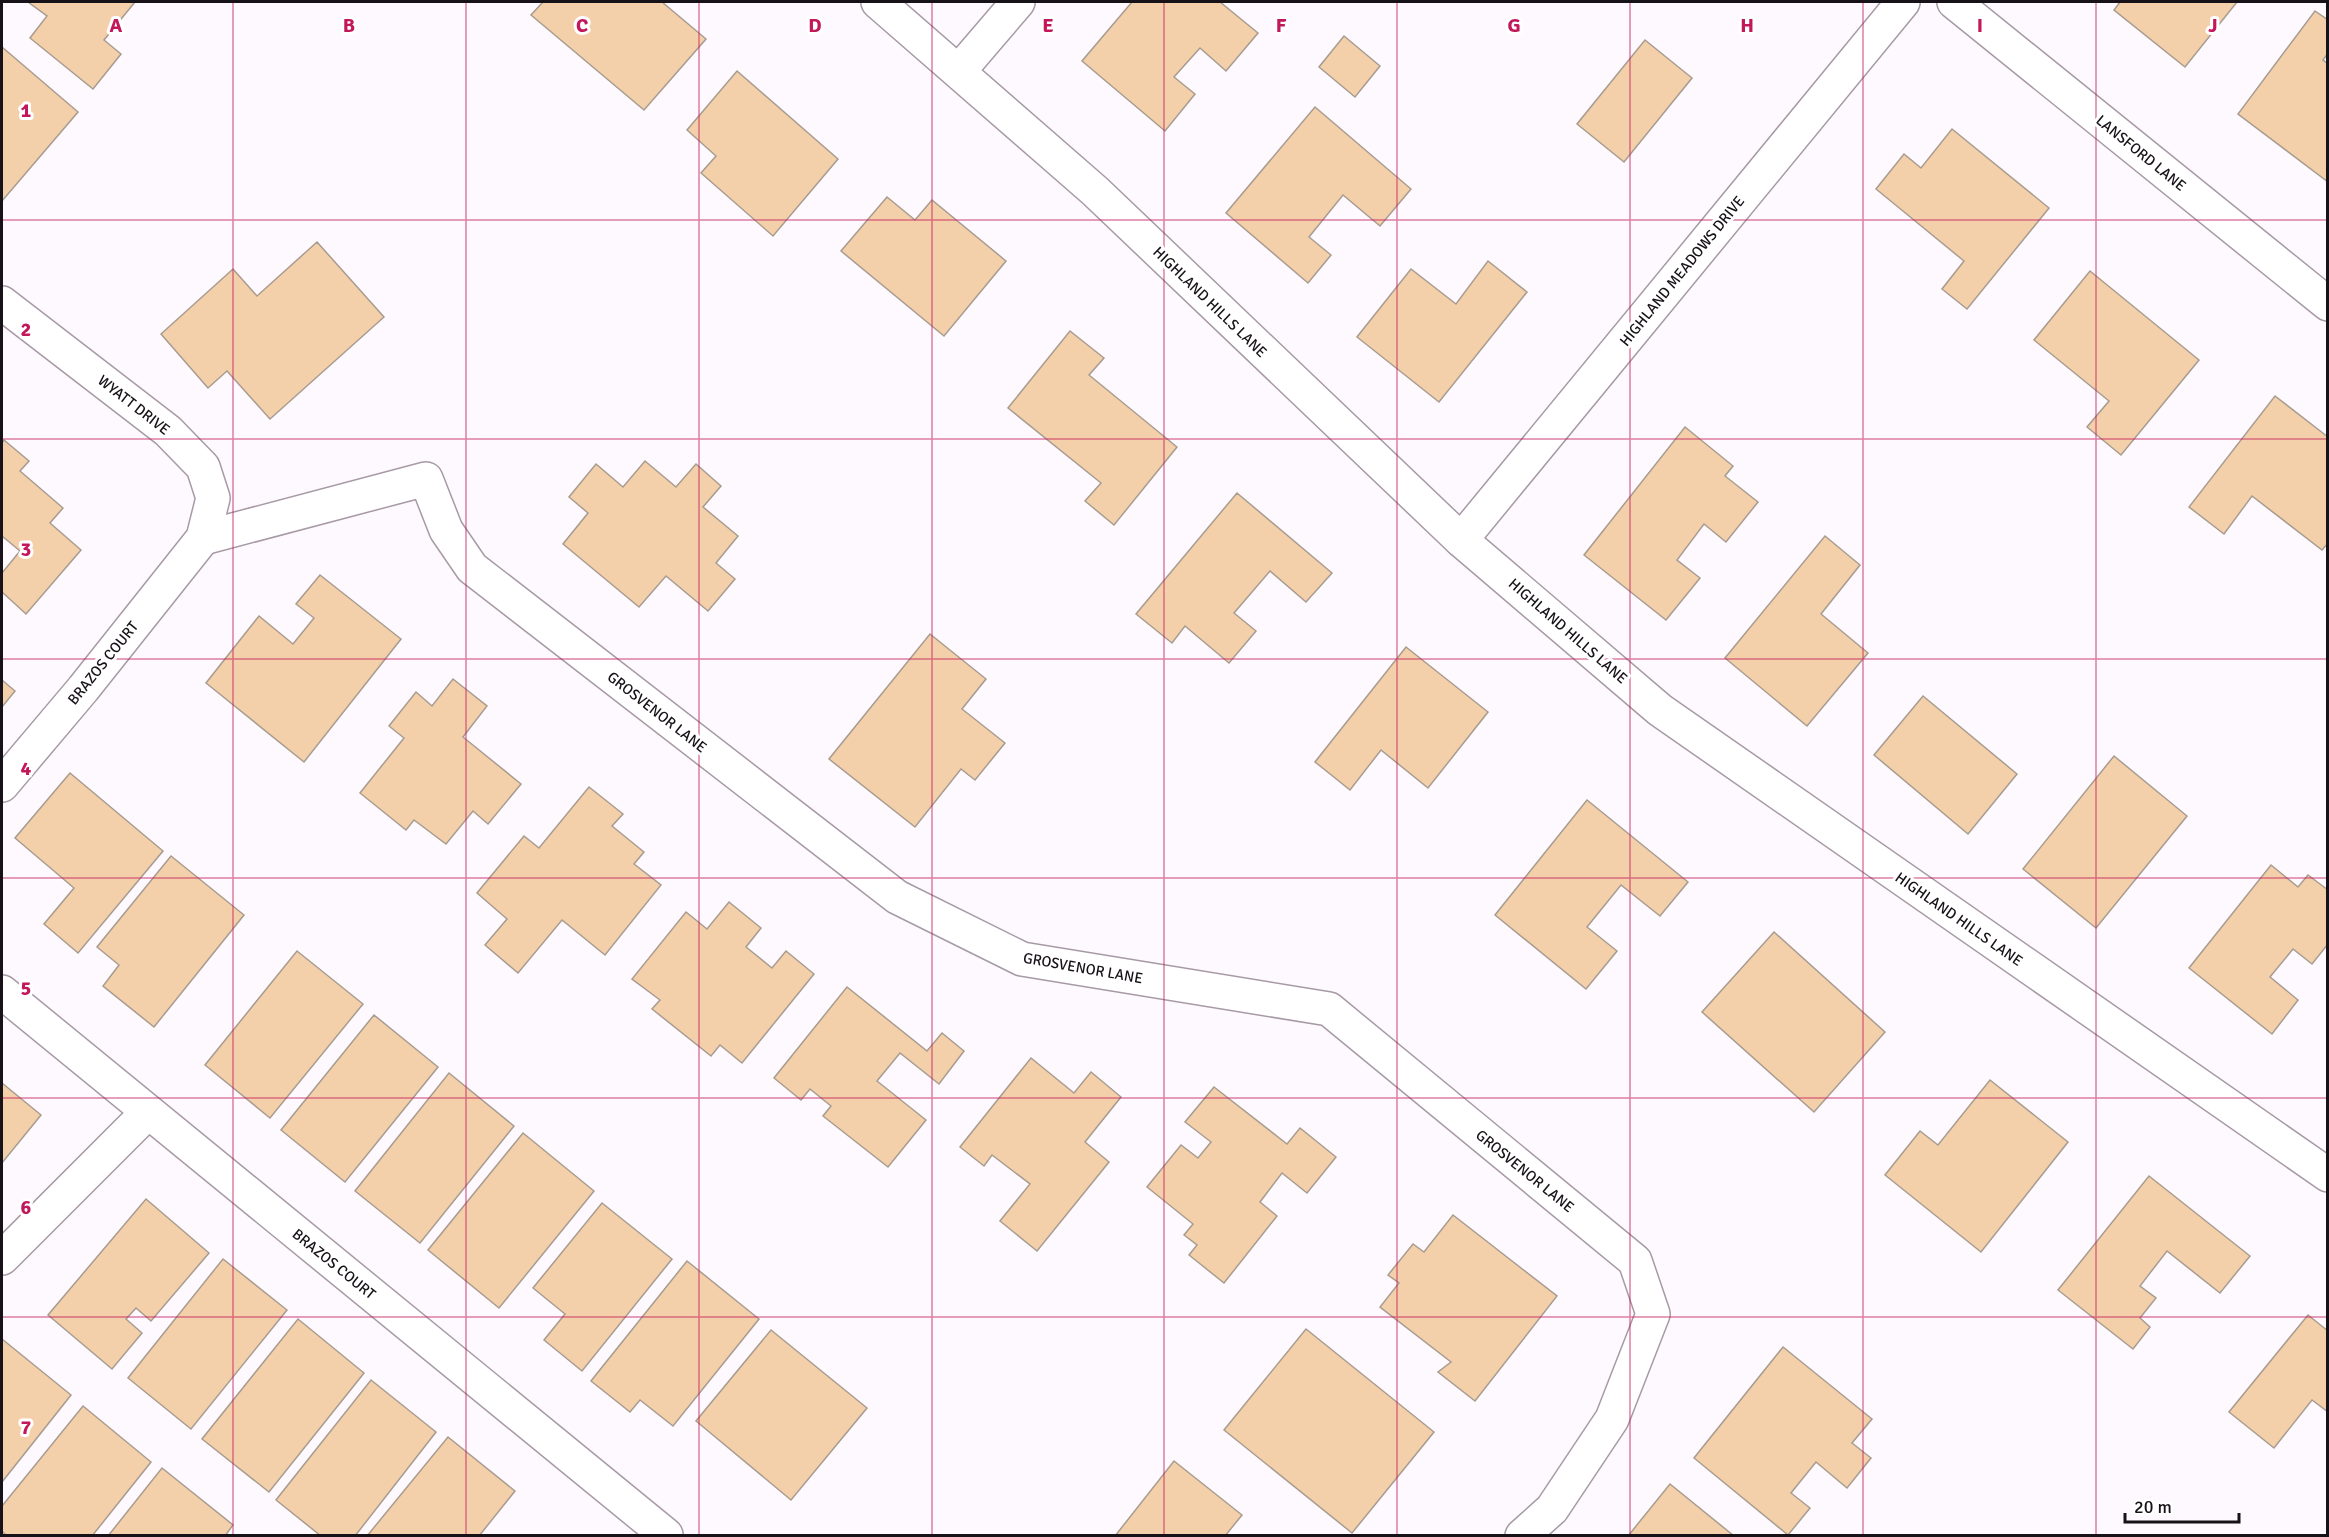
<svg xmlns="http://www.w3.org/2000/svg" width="2329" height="1537" font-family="Signika,sans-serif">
<rect width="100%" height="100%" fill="#fef9fe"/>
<g fill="#f3d0aa" stroke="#a89c90" stroke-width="1.5">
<polygon points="28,2 135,2 104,40 121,54 93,89 30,38 47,16"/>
<polygon points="543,2 662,2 706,39 644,110 531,15"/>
<polygon points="1132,2 1220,2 1258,33 1226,71 1200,48 1174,77 1195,94 1165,131 1082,61"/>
<polygon points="2120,2 2237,2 2185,67 2114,10"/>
<polygon points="2315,11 2328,20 2328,53 2323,60 2328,64 2328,182 2238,114"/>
<polygon points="1344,36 1380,66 1355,97 1319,67"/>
<polygon points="1645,40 1692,78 1624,162 1577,124"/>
<polygon points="2,47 78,112 2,201"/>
<polygon points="737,71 838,159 773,236 701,173 716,156 687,130"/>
<polygon points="1315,107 1411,189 1380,226 1343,195 1309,237 1331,255 1308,283 1226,213"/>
<polygon points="1952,129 2049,208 1967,309 1942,289 1964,261 1876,189 1904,154 1921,168"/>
<polygon points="887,197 915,220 932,200 1006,261 944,336 841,251"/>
<polygon points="317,242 384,317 270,419 227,371 208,388 161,334 233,269 257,296"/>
<polygon points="1488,261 1527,292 1439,402 1357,337 1411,269 1456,304"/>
<polygon points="2090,271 2199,360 2121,455 2087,427 2109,401 2034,340"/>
<polygon points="1070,331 1104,358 1089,375 1177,447 1114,525 1085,501 1101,483 1008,408"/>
<polygon points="2275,396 2328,437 2328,543 2322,550 2252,496 2224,534 2189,507"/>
<polygon points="1685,427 1733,466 1725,476 1758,502 1726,542 1704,524 1677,560 1700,578 1666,620 1584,555"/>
<polygon points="4,440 29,461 20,471 63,508 50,523 81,550 26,614 2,592 2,573 20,551 2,536 2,443"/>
<polygon points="645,461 676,487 696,464 721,486 703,507 738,536 716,563 735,579 708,611 666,576 639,607 563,544 588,513 569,497 596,464 623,487"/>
<polygon points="1237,493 1332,573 1306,602 1270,571 1234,613 1256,631 1229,663 1185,626 1172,643 1136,614"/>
<polygon points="1825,536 1860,565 1821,614 1868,653 1807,726 1725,658"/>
<polygon points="320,575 401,639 304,762 206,683 259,616 293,644 314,618 296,604"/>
<polygon points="930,634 986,679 962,709 1005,743 975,780 961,769 915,827 829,759"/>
<polygon points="1406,647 1488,712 1428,788 1381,750 1350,790 1315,762"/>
<polygon points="453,679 487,706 463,737 521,784 488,824 473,811 446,844 414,820 406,830 360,793 404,738 389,726 416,692 432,706"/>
<polygon points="2,680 15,691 2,707"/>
<polygon points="1923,696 2017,774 1968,834 1874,755"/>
<polygon points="2114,756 2187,816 2096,928 2023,869"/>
<polygon points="70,773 163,851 78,953 44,924 74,888 15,838"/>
<polygon points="589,787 623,814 612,826 644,852 634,864 661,885 605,955 562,920 518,973 485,945 507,919 477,893 524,836 539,848"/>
<polygon points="1587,800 1688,882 1660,916 1621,885 1587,927 1617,951 1586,989 1495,915"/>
<polygon points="171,856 244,915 154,1027 103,986 119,965 97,947"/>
<polygon points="2271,865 2298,887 2308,875 2328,890 2328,944 2312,964 2293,949 2270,977 2298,1000 2272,1034 2189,968"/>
<polygon points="729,902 761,928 746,947 772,968 786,951 814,974 742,1063 720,1045 711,1056 652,1009 660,1000 632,979 686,912 707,929"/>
<polygon points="1774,932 1885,1032 1814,1112 1702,1012"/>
<polygon points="297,951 363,1004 270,1118 205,1065"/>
<polygon points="847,987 927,1051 942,1033 964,1051 939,1084 900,1053 877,1081 926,1120 888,1167 823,1116 831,1106 810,1089 801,1100 774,1078"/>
<polygon points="374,1015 438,1067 345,1182 281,1130"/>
<polygon points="1031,1058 1074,1093 1091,1072 1121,1097 1085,1142 1109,1162 1037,1251 1000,1221 1030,1184 992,1155 984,1166 960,1147"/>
<polygon points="449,1073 514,1126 420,1243 355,1191"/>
<polygon points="1990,1080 2068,1142 1981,1252 1885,1175 1920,1131 1938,1145"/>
<polygon points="2,1083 41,1115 2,1163"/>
<polygon points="1214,1087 1287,1144 1300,1128 1336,1157 1307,1193 1282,1173 1260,1202 1277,1216 1224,1283 1189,1255 1197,1245 1184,1235 1193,1224 1147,1187 1181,1145 1198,1158 1211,1142 1185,1122"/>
<polygon points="523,1133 594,1191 499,1308 428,1250"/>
<polygon points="2149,1176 2250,1256 2220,1293 2167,1251 2140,1286 2156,1298 2140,1318 2150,1327 2133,1349 2058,1290"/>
<polygon points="146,1199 209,1253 151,1321 136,1308 126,1319 142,1333 112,1369 48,1315"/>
<polygon points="602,1203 672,1259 582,1371 544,1340 565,1314 533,1288"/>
<polygon points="1453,1215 1557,1296 1475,1401 1438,1372 1451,1362 1380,1307 1399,1283 1388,1275 1413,1244 1424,1252"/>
<polygon points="223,1259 287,1310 191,1429 128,1378"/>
<polygon points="687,1261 759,1319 673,1426 640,1400 630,1412 591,1381"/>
<polygon points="2308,1315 2328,1331 2328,1412 2312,1400 2274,1448 2229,1412"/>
<polygon points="298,1319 364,1373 269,1492 202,1439"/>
<polygon points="1306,1329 1434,1432 1352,1533 1224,1430"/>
<polygon points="771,1330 867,1408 791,1500 696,1421"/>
<polygon points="2,1339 71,1395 2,1482"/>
<polygon points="1783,1347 1872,1419 1852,1443 1871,1458 1847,1488 1816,1462 1791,1493 1810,1508 1788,1535 1694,1458"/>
<polygon points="371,1380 436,1432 355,1536 321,1536 276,1500"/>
<polygon points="83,1406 151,1462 92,1536 7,1536 2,1531 2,1506"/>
<polygon points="448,1437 515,1491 479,1536 367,1536"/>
<polygon points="1174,1461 1242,1515 1225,1536 1115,1536"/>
<polygon points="162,1468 233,1525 225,1536 108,1536"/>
<polygon points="1670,1484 1734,1536 1628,1536"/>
</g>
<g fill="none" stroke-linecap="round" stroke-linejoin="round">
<g stroke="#a79aa6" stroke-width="36">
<g id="minor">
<polyline points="878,2 1095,191 1461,540 1660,710 2328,1175"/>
<polyline points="1954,2 2328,304"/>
<polyline points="959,71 1018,2"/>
<polyline points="2,303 168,431 203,467 213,498 203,538 83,689 2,785"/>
<polyline points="203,538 426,479 446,530 472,568 897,897 1022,959 1329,1009 1635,1261 1653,1314 1612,1419 1552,1509 1522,1536"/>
<polyline points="1461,540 1903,2"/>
<polyline points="2,992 666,1535"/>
<polyline points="2,1258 148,1112"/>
</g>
</g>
<use href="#minor" stroke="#fff" stroke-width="33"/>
</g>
<path fill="none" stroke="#c2185b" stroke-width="1.5" stroke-opacity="0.55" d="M233 2V1536M466 2V1536M699 2V1536M932 2V1536M1164 2V1536M1397 2V1536M1630 2V1536M1863 2V1536M2096 2V1536M2 220H2328M2 439H2328M2 659H2328M2 878H2328M2 1098H2328M2 1317H2328"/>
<g text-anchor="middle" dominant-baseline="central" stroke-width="6" stroke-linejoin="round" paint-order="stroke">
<g font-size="15" fill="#171217" stroke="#fff">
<text transform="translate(2141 153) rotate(39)">LANSFORD LANE</text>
<text transform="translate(1682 271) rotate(-51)">HIGHLAND MEADOWS DRIVE</text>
<text transform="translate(1210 302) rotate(44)">HIGHLAND HILLS LANE</text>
<text transform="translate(134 405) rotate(38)">WYATT DRIVE</text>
<text transform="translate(1568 631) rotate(41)">HIGHLAND HILLS LANE</text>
<text transform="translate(103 663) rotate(-51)">BRAZOS COURT</text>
<text transform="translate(657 712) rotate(38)">GROSVENOR LANE</text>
<text transform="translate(1959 919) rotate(35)">HIGHLAND HILLS LANE</text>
<text transform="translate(1083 968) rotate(10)">GROSVENOR LANE</text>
<text transform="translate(1525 1171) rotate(39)">GROSVENOR LANE</text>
<text transform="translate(334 1264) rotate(39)">BRAZOS COURT</text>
</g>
</g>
<g font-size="20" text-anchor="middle" font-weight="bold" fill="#c2185b" stroke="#fff" stroke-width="6" stroke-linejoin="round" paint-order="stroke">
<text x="116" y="32">A</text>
<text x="349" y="32">B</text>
<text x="582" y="32">C</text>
<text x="815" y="32">D</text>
<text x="1048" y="32">E</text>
<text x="1281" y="32">F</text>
<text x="1514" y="32">G</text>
<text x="1747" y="32">H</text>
<text x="1980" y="32">I</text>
<text x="2213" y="32">J</text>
<text x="26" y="117">1</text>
<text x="26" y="336">2</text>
<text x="26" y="556">3</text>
<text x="26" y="775">4</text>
<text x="26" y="995">5</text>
<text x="26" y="1214">6</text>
<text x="26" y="1434">7</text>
</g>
<rect width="2329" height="1537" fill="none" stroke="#171217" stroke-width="6"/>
<path d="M2125 1513v9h114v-9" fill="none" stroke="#171217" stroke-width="3"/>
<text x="2134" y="1513" font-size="18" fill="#171217" stroke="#ffffff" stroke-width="4.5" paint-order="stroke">20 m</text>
</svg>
